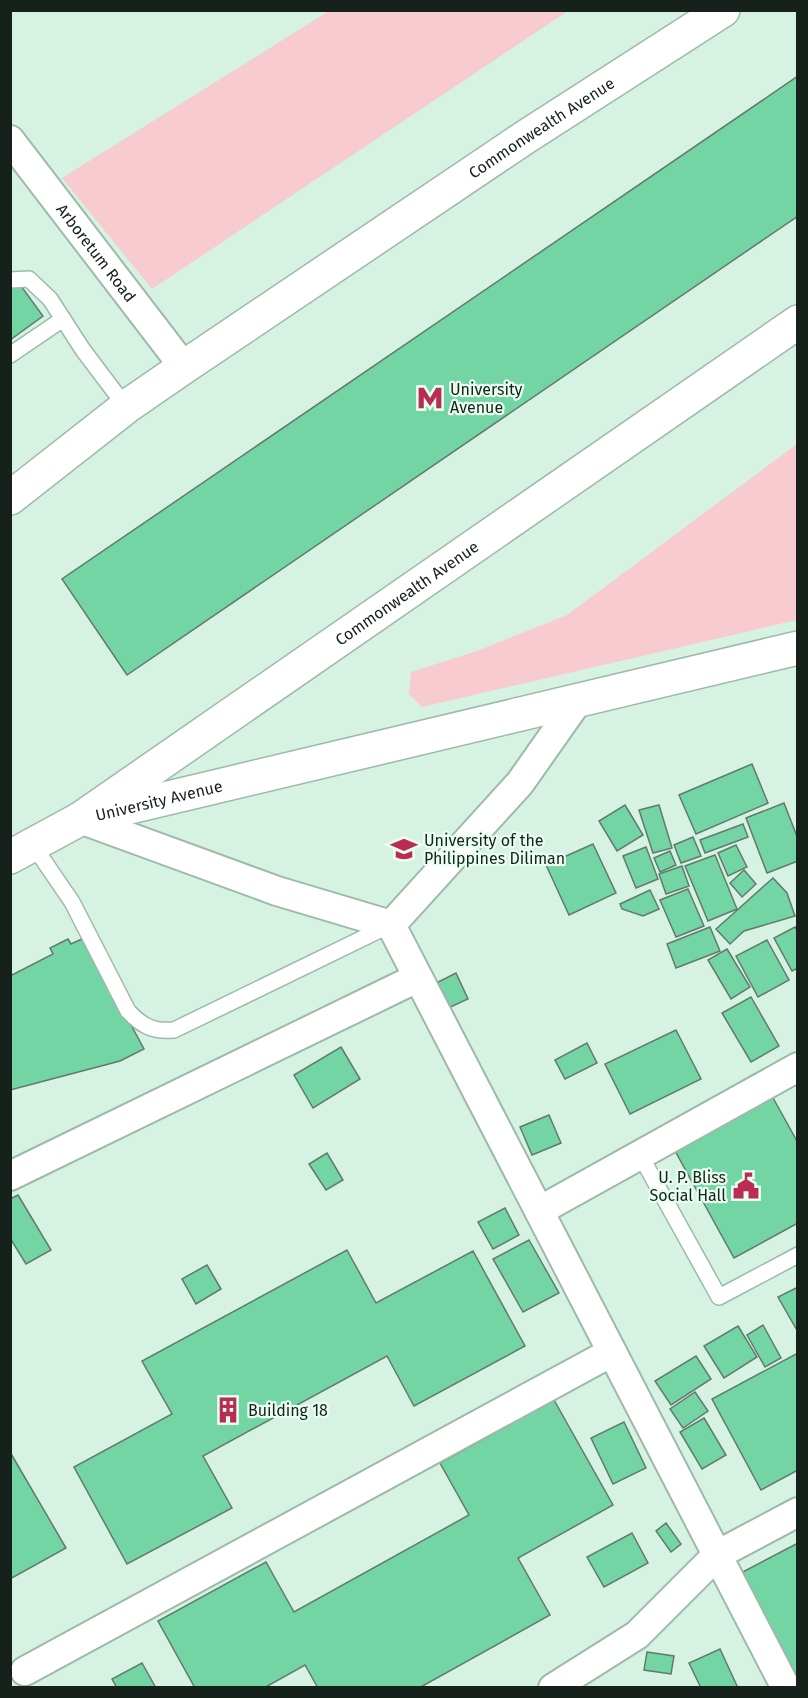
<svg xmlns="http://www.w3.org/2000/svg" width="808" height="1698" font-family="'Fira Sans',sans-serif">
<rect width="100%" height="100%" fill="#d6f2e2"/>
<g fill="#f7cbd0">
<polygon points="329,11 568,11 152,289 62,178"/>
<polygon points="797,444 797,620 422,707 409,694 411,672 477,651 567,615"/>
</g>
<g fill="#73d5a4" stroke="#627a6d" stroke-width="1.5">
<polygon points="798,76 798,216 127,675 62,579"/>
<polygon points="10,271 43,316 10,340"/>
<polygon points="752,764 768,803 696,834 679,795"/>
<polygon points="784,803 798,839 798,861 767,873 746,818"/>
<polygon points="625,805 643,835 617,851 599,821"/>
<polygon points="659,805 672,848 653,853 639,810"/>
<polygon points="743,824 748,837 705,853 700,840"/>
<polygon points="693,837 701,856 681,863 674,845"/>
<polygon points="593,844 616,893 569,915 546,865"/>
<polygon points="736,845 747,867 728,876 718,853"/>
<polygon points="646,847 658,879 636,888 623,856"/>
<polygon points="670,851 676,865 660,872 654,858"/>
<polygon points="715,855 737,909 708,921 685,866"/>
<polygon points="682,866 689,886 666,894 659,874"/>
<polygon points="744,870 756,884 742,897 730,883"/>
<polygon points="773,878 787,893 795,916 744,931 730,944 716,929"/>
<polygon points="688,889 704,926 676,937 660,900"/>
<polygon points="650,890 659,909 643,916 622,909 620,904"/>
<polygon points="710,927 720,951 676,968 667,944"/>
<polygon points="795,927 798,932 798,968 792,971 774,938"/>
<polygon points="84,938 144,1049 120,1061 10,1090 10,976 53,954 50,948 68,939 71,944"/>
<polygon points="767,940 789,980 758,997 736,956"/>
<polygon points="727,949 750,987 731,999 708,960"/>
<polygon points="456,973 468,999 444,1010 432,985"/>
<polygon points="751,997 779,1046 751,1062 722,1013"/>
<polygon points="676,1030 701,1079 630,1114 605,1064"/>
<polygon points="587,1043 597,1063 565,1079 555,1060"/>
<polygon points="341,1047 360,1079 313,1108 294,1075"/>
<polygon points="772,1096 798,1143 798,1223 734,1258 674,1149"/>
<polygon points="549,1115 561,1143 532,1155 520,1127"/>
<polygon points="327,1153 343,1180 326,1190 309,1164"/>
<polygon points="18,1195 51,1250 26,1264 10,1238 10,1199"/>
<polygon points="505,1208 519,1235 493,1249 478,1222"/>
<polygon points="529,1240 559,1293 523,1312 493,1259"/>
<polygon points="347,1250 376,1303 473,1251 525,1346 414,1406 387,1356 203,1456 232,1508 127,1564 74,1467 172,1414 142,1361"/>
<polygon points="207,1265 221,1289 196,1304 182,1279"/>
<polygon points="798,1287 798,1332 778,1297"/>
<polygon points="763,1325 781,1358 765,1367 747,1335"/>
<polygon points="738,1326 757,1357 724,1378 704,1346"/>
<polygon points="798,1353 798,1470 761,1490 712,1399"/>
<polygon points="696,1356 711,1379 671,1405 655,1381"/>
<polygon points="695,1392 708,1411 683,1428 670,1409"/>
<polygon points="554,1400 613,1505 518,1558 550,1615 419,1688 318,1688 305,1665 264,1688 195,1688 158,1621 266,1562 294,1612 469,1515 440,1463"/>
<polygon points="704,1418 726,1455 702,1469 680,1432"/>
<polygon points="624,1422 646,1468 613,1484 591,1438"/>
<polygon points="10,1452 66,1548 10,1579"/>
<polygon points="666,1523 681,1544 671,1552 656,1531"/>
<polygon points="632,1533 648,1563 604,1587 587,1557"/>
<polygon points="798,1543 798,1680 735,1576"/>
<polygon points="720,1649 738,1688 701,1688 689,1663"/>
<polygon points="647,1652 674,1656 671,1674 644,1670"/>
<polygon points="142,1663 156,1688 117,1688 112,1679"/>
</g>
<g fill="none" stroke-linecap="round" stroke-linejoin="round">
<g stroke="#9eb9aa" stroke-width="18">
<g id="lane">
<polyline points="10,280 29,279 50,299 83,350 126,407"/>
<polyline points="10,355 63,319"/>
<path d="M33 845 72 902 128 1011C142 1026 153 1032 174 1030L388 926"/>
<polyline points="639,1153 719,1297 798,1255"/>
</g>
</g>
<g stroke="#9eb9aa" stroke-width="32">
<g id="street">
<path id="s1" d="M10 140 184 367"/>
<polyline points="80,819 277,891 391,925 786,1688"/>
<polyline points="391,925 520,783 577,702"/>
<polyline points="10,1176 417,978"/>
<polyline points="539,1211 798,1067"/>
<polyline points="25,1671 612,1352"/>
<polyline points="553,1688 637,1635 717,1555 798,1512"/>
</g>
</g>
<g stroke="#9eb9aa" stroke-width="36">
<g id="secondary">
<path id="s2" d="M80 819 798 648"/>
</g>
</g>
<g stroke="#9eb9aa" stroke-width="36">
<g id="primary">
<path id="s3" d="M10 498 126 407 184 367 524 138 723 10"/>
<path id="s4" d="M10 857 80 819 798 322"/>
</g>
</g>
<use href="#lane" stroke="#fff" stroke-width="15"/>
<use href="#street" stroke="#fff" stroke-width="28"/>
<use href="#secondary" stroke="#fff" stroke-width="33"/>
<use href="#primary" stroke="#fff" stroke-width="33"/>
</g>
<defs>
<g id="metro-bare" transform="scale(2.07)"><path d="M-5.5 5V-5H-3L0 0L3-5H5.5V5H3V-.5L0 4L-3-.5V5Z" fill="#bb2c54" stroke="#e8fef1" stroke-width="2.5" paint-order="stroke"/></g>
<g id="university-bare" transform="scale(2.07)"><path d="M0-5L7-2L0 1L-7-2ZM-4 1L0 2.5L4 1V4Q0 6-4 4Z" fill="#bb2c54" stroke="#e8fef1" stroke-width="2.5" paint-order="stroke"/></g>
<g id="civic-bare" transform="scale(2.07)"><path d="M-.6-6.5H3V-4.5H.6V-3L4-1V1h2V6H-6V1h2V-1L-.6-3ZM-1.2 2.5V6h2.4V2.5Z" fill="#bb2c54" stroke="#e8fef1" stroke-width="2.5" paint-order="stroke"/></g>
<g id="building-bare" transform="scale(2.07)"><path d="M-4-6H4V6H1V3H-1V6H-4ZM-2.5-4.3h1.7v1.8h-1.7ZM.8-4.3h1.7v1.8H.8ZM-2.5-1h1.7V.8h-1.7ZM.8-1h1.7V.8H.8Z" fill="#bb2c54" stroke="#e8fef1" stroke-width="2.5" paint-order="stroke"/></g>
</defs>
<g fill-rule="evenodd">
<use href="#metro-bare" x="430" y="398"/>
<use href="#university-bare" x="404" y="849"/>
<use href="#civic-bare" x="746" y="1186"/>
<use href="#building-bare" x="228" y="1410"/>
</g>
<g text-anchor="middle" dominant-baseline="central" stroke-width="4.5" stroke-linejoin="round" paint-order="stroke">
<g font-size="16" fill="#17211c" stroke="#e8fef1">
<text stroke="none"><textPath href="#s3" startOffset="648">Commonwealth Avenue</textPath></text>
<text stroke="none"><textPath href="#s1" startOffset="142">Arboretum Road</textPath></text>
<text stroke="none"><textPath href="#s4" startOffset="477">Commonwealth Avenue</textPath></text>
<text stroke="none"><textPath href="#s2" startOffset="81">University Avenue</textPath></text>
</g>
<g font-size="16" fill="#17211c" stroke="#e8fef1" text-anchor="start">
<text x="450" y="389">University<tspan x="450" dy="18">Avenue</tspan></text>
<text x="424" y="840">University of the<tspan x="424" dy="18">Philippines Diliman</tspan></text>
<text x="726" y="1177" text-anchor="end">U. P. Bliss<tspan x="726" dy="18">Social Hall</tspan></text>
<text x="248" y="1410">Building 18</text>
</g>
</g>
<rect width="808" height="1698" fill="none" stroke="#17211c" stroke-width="24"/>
</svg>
